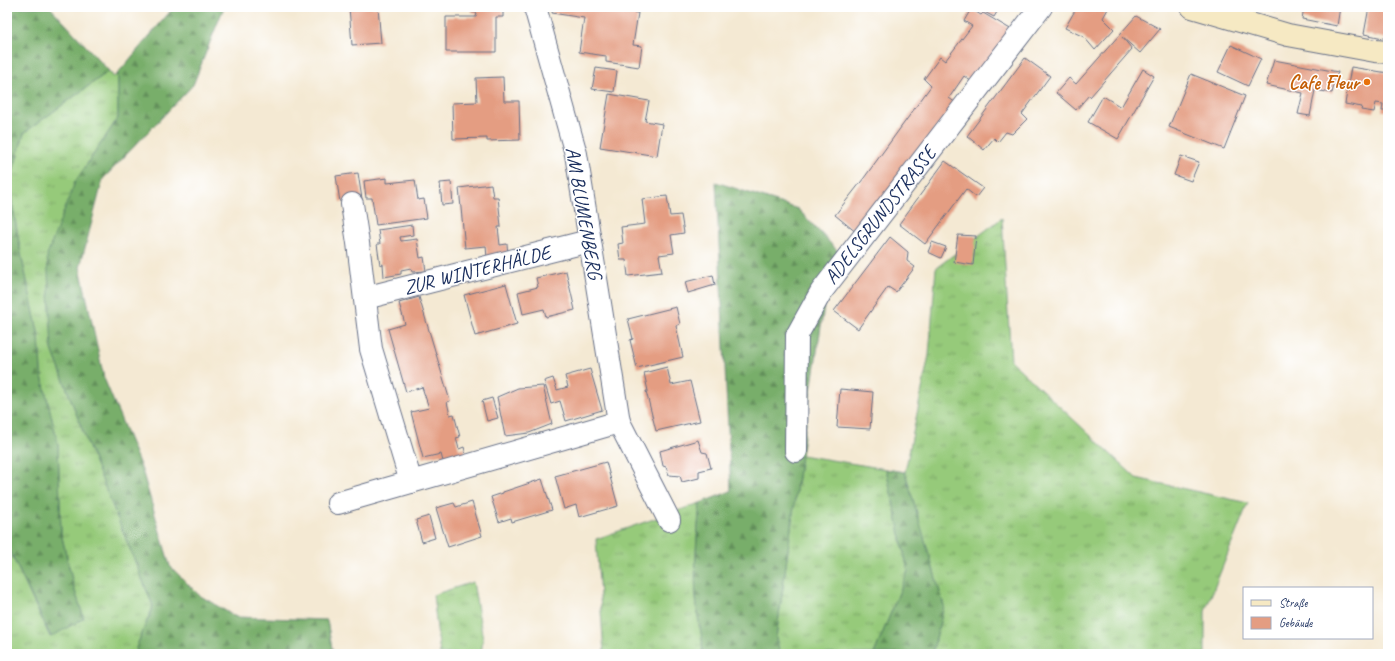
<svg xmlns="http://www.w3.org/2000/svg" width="1395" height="661" font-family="Caveat,sans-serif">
<defs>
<pattern id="grass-tufts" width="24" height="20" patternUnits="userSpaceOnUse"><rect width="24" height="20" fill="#96ca7a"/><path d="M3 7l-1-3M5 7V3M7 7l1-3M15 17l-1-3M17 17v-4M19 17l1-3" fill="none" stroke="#7aa467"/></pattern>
<pattern id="forest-firs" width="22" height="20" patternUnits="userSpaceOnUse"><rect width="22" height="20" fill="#78ae6a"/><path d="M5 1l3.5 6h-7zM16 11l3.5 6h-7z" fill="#628e5a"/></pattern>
</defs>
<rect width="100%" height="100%" fill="#fff"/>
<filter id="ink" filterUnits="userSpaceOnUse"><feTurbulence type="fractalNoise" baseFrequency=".025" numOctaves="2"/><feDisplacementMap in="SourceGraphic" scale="8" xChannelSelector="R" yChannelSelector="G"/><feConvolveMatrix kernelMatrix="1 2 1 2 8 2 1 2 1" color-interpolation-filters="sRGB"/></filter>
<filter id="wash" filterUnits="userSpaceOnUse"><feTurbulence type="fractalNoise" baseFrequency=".012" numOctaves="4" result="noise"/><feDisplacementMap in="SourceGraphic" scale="16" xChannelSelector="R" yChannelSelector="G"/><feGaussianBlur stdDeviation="0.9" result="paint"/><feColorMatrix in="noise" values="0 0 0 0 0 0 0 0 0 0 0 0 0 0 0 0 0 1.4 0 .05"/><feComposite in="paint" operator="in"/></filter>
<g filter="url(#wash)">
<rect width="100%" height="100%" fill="#f4e9d3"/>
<g fill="url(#grass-tufts)" stroke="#587c6c">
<polygon points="109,71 114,77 118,73 118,118 75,182 52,349 88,445 153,606 136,648 138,654 7,654 7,545 50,637 84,618 74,588 61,533 58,445 41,372 39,336 21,254 9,185 24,133"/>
<polygon points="1002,218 1011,361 1136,478 1248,503 1205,611 1205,654 932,654 944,606 905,472 929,355 936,268"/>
<polygon points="801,455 886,469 908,571 874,654 780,654 776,638"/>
<path d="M700 503C697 538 693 573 697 608 698 623 705 639 702 654H604L596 539Z"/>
<polygon points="473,582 483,639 481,654 440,654 433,595"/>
</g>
<g fill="url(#forest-firs)" stroke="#4a6e64">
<polygon points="7,7 50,7 109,71 24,133 9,185 21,254 39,336 41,372 58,445 61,533 74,588 84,618 51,637 7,545"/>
<polygon points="174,7 224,7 193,85 103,179 80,267 104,378 142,470 170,566 199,595 236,617 327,620 333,654 138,654 136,648 153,606 88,445 52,349 47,255 75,182 118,118 118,73"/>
<path d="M716 182 798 209 850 264 824 307 801 455 776 638 780 654H702C704 639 698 623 697 608 693 573 697 538 700 503L731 491Z"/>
<polygon points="886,469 905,472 944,606 932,654 874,654 908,571"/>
</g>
<g id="blocks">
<g fill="#e49d82">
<polygon points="349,7 378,7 381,43 352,45"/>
<polygon points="471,7 496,7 496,8 503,8 503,17 496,17 496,52 446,52 446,17 476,17 477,13 471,12"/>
<polygon points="553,7 601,7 638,13 633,45 642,46 639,67 606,62 606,56 579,52 584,18 552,13"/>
<polygon points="975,7 1000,7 994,17"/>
<polygon points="1077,7 1109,7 1103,18 1114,29 1095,50 1084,37 1065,28"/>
<polygon points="1261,7 1276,7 1275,11"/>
<polygon points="1304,7 1340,7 1337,26 1302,19"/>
<polygon points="1369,7 1388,7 1388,39 1364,34"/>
<polygon points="971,9 981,15 983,13 1012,30 972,82 964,76 949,98 956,103 857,233 835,215 864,178 931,86 924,79 940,57 945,61 972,26 964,21"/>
<polygon points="1136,16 1160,29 1140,53 1122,37 1132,49 1090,97 1089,95 1076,110 1056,93 1069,78 1076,84"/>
<polygon points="1231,45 1261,59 1248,86 1218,72"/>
<polygon points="1025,58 1050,76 1022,114 1027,119 1012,134 1006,132 998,142 994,138 984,150 967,136"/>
<polygon points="1274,60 1338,72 1332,93 1315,90 1310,116 1298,114 1303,93 1266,85"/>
<polygon points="1351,67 1388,73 1388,111 1382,111 1383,104 1376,103 1374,112 1361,110 1362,107 1345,104"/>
<polygon points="596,68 617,71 614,92 592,89"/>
<polygon points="1143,69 1154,76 1118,139 1088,122 1103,96 1121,107"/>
<polygon points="1191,74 1245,96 1224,149 1169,127"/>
<polygon points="503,77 504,101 519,101 520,140 487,141 487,138 453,139 452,103 477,102 476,78"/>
<polygon points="609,94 649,101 645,121 662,124 657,156 600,147"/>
<polygon points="1181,156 1199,162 1191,181 1174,175"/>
<polygon points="945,161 983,188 976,197 966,189 925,244 899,224"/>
<polygon points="358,173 362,199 340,202 336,176"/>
<polygon points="387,178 387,183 415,180 418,200 424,199 427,218 376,225 372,198 366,198 364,181"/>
<polygon points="451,182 453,204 442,205 440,183"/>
<polygon points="491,184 493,197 498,197 501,227 498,227 500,245 507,244 508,256 487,258 486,246 465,248 459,188"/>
<polygon points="667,196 670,216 681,215 684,233 671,235 674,253 659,255 662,272 628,276 626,260 620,260 618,244 623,243 621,227 645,224 642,199"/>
<polygon points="412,225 413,235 400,237 401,241 417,239 420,258 424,257 426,271 412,272 411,268 401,270 401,274 384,277 383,264 380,265 377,244 380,244 378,230"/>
<polygon points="958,235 976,236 973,265 954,262"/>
<polygon points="890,237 908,252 907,261 915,267 896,292 888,287 858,329 834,311"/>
<polygon points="932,242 946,247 941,258 928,252"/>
<polygon points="566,271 575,310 546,317 544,309 523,314 518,292 538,287 536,278"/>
<polygon points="713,275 715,285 688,293 685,282"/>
<polygon points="506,284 517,324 475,336 464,295"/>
<polygon points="419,297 450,401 447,402 450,415 454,414 460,437 456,438 459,449 464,447 467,459 444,465 441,454 423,458 411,412 429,408 422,387 406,392 388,329 405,324 399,303"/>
<polygon points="676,307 680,324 676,326 683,357 637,368 630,340 633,339 628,319"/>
<polygon points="667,367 671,385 690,381 700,421 656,431 646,391 648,391 644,373"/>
<polygon points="590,369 602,410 566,421 560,401 551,404 544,381 553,378 557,390 568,387 565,376"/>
<polygon points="543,386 552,424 529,433 505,436 497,397 518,388"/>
<polygon points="840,389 873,392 870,429 837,427"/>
<polygon points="492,398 498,418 487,421 482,401"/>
<polygon points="698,440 702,452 707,453 711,468 699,471 699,478 682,482 680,476 669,475 666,467 663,466 660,451"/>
<polygon points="606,462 618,506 579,517 576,505 564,509 555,476"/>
<polygon points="542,479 552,510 512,522 511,518 499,522 491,497 503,493 503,492"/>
<polygon points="472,502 482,536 448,547 436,508 454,503 456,507"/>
<polygon points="429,516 435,538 422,542 416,520"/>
</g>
</g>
</g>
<g filter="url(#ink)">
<use href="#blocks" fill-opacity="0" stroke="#677087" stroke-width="1"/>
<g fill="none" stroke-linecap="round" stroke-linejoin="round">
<g stroke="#677087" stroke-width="24">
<g id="minor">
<polyline points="535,7 576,154 619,422"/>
<polyline points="352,204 358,243 371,349 411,482"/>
<polyline points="365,298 589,241"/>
<polyline points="796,451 797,335 821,292 1041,7"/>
<polyline points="338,503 619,422 669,520"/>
</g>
</g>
<g stroke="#677087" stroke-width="24">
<polyline id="secondary" points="1192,7 1288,35 1375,51 1388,52"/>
</g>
<use href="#minor" stroke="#fff" stroke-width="22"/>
<use href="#secondary" stroke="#f6e9c3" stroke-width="22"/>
</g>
</g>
<circle fill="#e8710a" stroke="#fff" stroke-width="1.5" cx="1367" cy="82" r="4"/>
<g text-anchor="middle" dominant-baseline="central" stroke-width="3" stroke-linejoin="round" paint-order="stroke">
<g font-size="20" font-weight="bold" fill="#c56008" stroke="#fff" text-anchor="end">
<text x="1359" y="82">Cafe Fleur</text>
</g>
<g font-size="20" fill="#1b2f5e" stroke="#fff">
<text transform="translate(584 213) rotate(80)">AM BLUMENBERG</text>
<text transform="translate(880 215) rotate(-52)">ADELSGRUNDSTRASSE</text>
<text transform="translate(477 270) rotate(-14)">ZUR WINTERHÄLDE</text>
</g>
</g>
<rect width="1395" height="661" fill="none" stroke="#fff" stroke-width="24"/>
<rect x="1243" y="587" width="130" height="52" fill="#ffffff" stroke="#a4acbf"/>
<rect x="1251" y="600" width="20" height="6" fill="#f6e9c3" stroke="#a4acbf"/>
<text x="1279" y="607" font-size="12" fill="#1b2f5e">Straße</text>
<rect x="1251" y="617" width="20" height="12" fill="#e49d82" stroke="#a4acbf"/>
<text x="1279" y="627" font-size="12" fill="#1b2f5e">Gebäude</text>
</svg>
